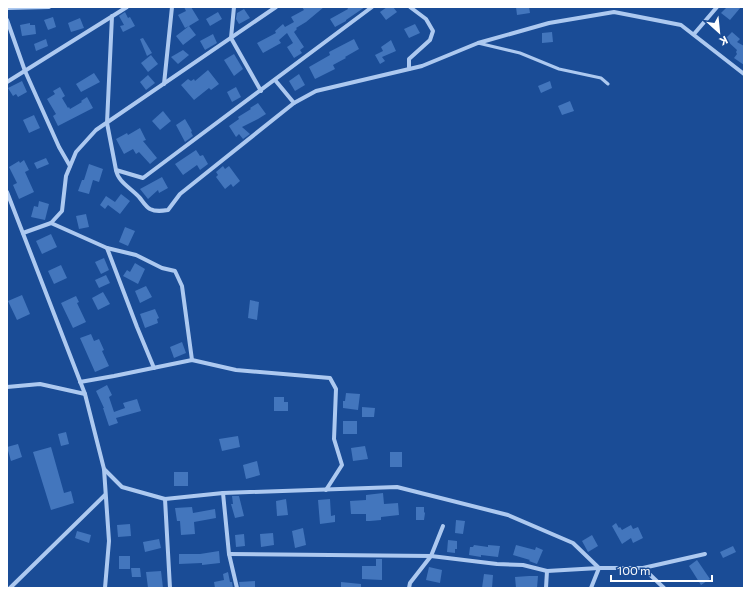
<svg xmlns="http://www.w3.org/2000/svg" width="751" height="595" font-family="Commissioner,sans-serif">
<rect width="100%" height="100%" fill="#1a4c96"/>
<g fill="#4376bd">
<polygon points="184,7 191,7 199,20 189,26 196,35 183,45 176,36 189,26 185,28 178,15 186,11"/>
<polygon points="302,7 324,7 306,22 296,28 297,29 294,32 304,47 300,50 302,53 294,58 287,47 293,43 287,33 279,40 281,43 263,53 257,43 276,33 275,31 283,24 285,27 294,22 291,17 304,10"/>
<polygon points="347,7 365,7 346,20 346,21 335,27 330,19 348,9"/>
<polygon points="387,7 393,7 397,12 386,20 380,12"/>
<polygon points="516,7 529,7 530,13 517,15"/>
<polygon points="727,7 741,7 730,20 721,13"/>
<polygon points="244,9 250,18 239,24 236,19 237,13"/>
<polygon points="125,12 128,18 130,17 135,26 123,32 120,26 124,25 119,16"/>
<polygon points="218,12 222,19 210,26 206,19"/>
<polygon points="53,17 56,27 48,30 44,20"/>
<polygon points="80,18 84,28 71,32 68,23"/>
<polygon points="30,23 30,25 35,25 36,34 22,36 20,25"/>
<polygon points="415,24 420,33 409,38 404,29"/>
<polygon points="552,32 553,42 542,43 542,33"/>
<polygon points="732,32 740,39 737,42 744,46 744,65 734,58 737,54 736,52 737,50 725,39"/>
<polygon points="213,34 217,43 205,50 200,41"/>
<polygon points="143,38 152,53 147,56 140,39"/>
<polygon points="46,39 48,46 36,51 34,44"/>
<polygon points="354,39 359,49 345,57 346,58 333,65 335,69 315,79 309,67 330,55 329,52"/>
<polygon points="391,40 396,51 382,57 385,61 380,64 375,55 383,51 381,47"/>
<polygon points="183,50 189,55 178,64 171,57"/>
<polygon points="234,54 243,69 234,76 224,60"/>
<polygon points="151,55 158,64 148,72 141,63"/>
<polygon points="208,70 219,84 211,90 209,88 194,100 181,85 188,79 191,81 194,79 195,81"/>
<polygon points="94,73 100,82 81,92 76,84"/>
<polygon points="299,74 305,85 295,91 289,81"/>
<polygon points="148,75 155,83 146,90 140,82"/>
<polygon points="22,81 27,92 18,97 16,94 13,96 8,88"/>
<polygon points="550,81 552,88 541,93 538,86"/>
<polygon points="60,87 65,96 62,98 68,108 69,107 70,109 82,102 81,101 87,97 93,108 58,126 53,116 56,114 47,99 55,94 53,91"/>
<polygon points="236,87 241,97 232,102 227,92"/>
<polygon points="570,101 574,111 562,115 558,106"/>
<polygon points="258,103 266,114 258,119 242,127 250,134 243,139 239,134 236,137 229,126 239,119 238,117 251,109 250,108"/>
<polygon points="163,111 171,121 160,130 152,121"/>
<polygon points="34,115 40,128 29,133 23,120"/>
<polygon points="185,119 192,131 191,132 193,136 185,142 176,125"/>
<polygon points="140,128 146,140 143,141 157,158 150,164 139,152 136,154 133,149 124,154 116,139 127,133 128,135"/>
<polygon points="196,150 200,156 203,155 208,164 200,170 197,165 183,175 175,164"/>
<polygon points="46,158 49,164 37,169 34,163"/>
<polygon points="24,160 29,170 25,172 34,192 19,199 13,185 17,183 9,167 19,161 20,163"/>
<polygon points="89,164 103,169 99,182 93,180 89,194 78,191 82,180 84,180"/>
<polygon points="223,166 225,169 229,166 240,181 233,187 231,184 225,189 216,177 218,175 216,172"/>
<polygon points="162,177 168,188 159,193 158,190 148,199 140,189"/>
<polygon points="121,194 130,201 120,214 108,205 105,209 100,205 106,196 115,202"/>
<polygon points="39,201 49,204 45,220 31,217 34,206 38,207"/>
<polygon points="86,214 89,227 79,229 76,216"/>
<polygon points="125,227 135,231 128,246 119,242"/>
<polygon points="51,234 57,247 42,254 36,241"/>
<polygon points="104,258 109,270 101,274 95,262"/>
<polygon points="135,263 145,269 138,284 123,276 127,270 130,272"/>
<polygon points="61,265 67,278 54,284 48,271"/>
<polygon points="106,275 110,283 99,288 95,280"/>
<polygon points="146,286 152,297 140,303 135,291"/>
<polygon points="103,292 110,304 98,310 92,298"/>
<polygon points="22,295 30,314 17,320 8,301"/>
<polygon points="76,296 79,302 77,303 86,322 73,328 61,303"/>
<polygon points="250,300 259,302 257,320 248,318"/>
<polygon points="155,309 159,318 157,319 158,323 145,328 140,314"/>
<polygon points="91,334 94,341 99,339 104,350 102,351 109,366 95,372 80,338"/>
<polygon points="182,342 186,353 174,358 170,347"/>
<polygon points="107,385 112,395 109,397 114,412 125,408 123,403 137,399 141,411 116,418 118,423 109,426 103,408 104,408 96,391"/>
<polygon points="346,393 360,394 358,410 343,408 343,401 345,401"/>
<polygon points="274,397 284,397 284,402 288,402 288,411 274,411"/>
<polygon points="362,407 375,408 374,417 362,417"/>
<rect x="343" y="421" width="14" height="13"/>
<polygon points="66,432 69,444 61,446 58,434"/>
<polygon points="238,436 240,447 222,451 219,439"/>
<polygon points="18,444 22,457 11,461 7,447"/>
<polygon points="365,446 368,459 353,461 351,448"/>
<polygon points="51,447 64,493 71,491 74,503 51,510 33,452"/>
<rect x="390" y="452" width="12" height="15"/>
<polygon points="257,461 260,475 246,479 243,465"/>
<rect x="174" y="472" width="14" height="14"/>
<polygon points="383,493 384,504 398,503 399,515 381,517 381,520 370,521 366,521 366,514 351,514 350,501 366,500 366,495"/>
<polygon points="232,496 239,496 244,516 235,518 231,504 233,504"/>
<polygon points="286,499 288,515 277,516 276,501"/>
<polygon points="330,499 331,516 335,515 335,522 320,524 318,500"/>
<polygon points="192,507 193,513 215,509 216,518 194,522 195,534 181,535 180,521 177,521 175,508"/>
<polygon points="416,507 424,507 424,512 425,513 424,520 416,520"/>
<polygon points="456,520 465,521 463,534 455,533"/>
<polygon points="616,523 619,528 620,527 622,530 631,525 633,529 638,527 643,538 633,543 631,538 622,544 612,526"/>
<polygon points="130,524 131,536 118,537 117,525"/>
<polygon points="303,528 306,545 295,548 292,531"/>
<polygon points="77,531 91,535 89,543 75,538"/>
<polygon points="273,533 274,545 261,547 260,534"/>
<polygon points="244,534 245,546 236,547 235,535"/>
<polygon points="592,535 598,546 588,552 582,541"/>
<polygon points="159,539 161,548 145,552 143,542"/>
<polygon points="448,540 457,541 457,549 455,549 455,553 447,552"/>
<polygon points="474,545 488,547 488,545 500,546 498,557 481,555 481,557 469,555 470,547 473,547"/>
<polygon points="516,545 535,550 536,547 543,550 537,564 529,561 530,560 513,555"/>
<polygon points="733,546 736,552 723,558 720,552"/>
<polygon points="219,551 220,563 202,565 202,563 179,564 179,554 200,554"/>
<rect x="119" y="556" width="11" height="13"/>
<polygon points="376,559 382,559 382,580 362,579 362,566 376,566"/>
<polygon points="697,560 710,579 701,585 689,566"/>
<polygon points="429,567 442,570 440,583 426,580"/>
<polygon points="131,568 140,568 141,577 132,577"/>
<polygon points="161,571 163,588 148,588 146,572"/>
<polygon points="228,572 230,582 232,582 233,588 215,588 214,582 224,580 223,574"/>
<polygon points="484,574 493,575 492,588 482,588"/>
<polygon points="529,576 538,576 537,588 516,588 515,577"/>
<polygon points="255,581 255,588 240,588 239,582"/>
<polygon points="341,582 361,584 361,588 341,588"/>
</g>
<g fill="none" stroke-linecap="round" stroke-linejoin="round">
<polyline stroke="#adc9f0" stroke-width="3" points="478,43 520,53 559,69 601,78 608,84"/>
<g stroke="#adc9f0" stroke-width="4">
<polyline points="234,7 231,38 261,91"/>
<polyline points="7,8 49,7"/>
<polyline points="112,16 107,123 116,170 143,178 372,7"/>
<polyline points="7,20 25,71 59,147 70,166"/>
<polyline points="694,34 717,7"/>
<polyline points="409,69 409,59 430,40 433,31 426,19 410,7"/>
<polyline points="275,80 294,103"/>
<polyline points="7,82 127,7"/>
<polyline points="164,84 172,7"/>
<path d="M116 170C118 182 131 188 139 197 142 200 145 206 150 209 156 212 162 211 168 210L180 194 294 103 316 91 422 66 478 43 549 23 614 12 681 25 744 74"/>
<polyline points="7,192 85,394 104,469 109,541 105,588"/>
<polyline points="51,223 107,248 137,327 154,368"/>
<polyline points="23,233 51,223 62,211 66,176 76,152 96,130 276,7"/>
<polyline points="107,248 136,255 162,268 175,271 182,286 192,360"/>
<polyline points="80,382 114,376 192,360 236,370 330,378 336,389 334,439 342,465 326,490"/>
<polyline points="7,387 40,384 85,394"/>
<polyline points="104,469 122,487 165,499 223,493 397,487 508,515 573,543 599,568 591,588"/>
<polyline points="223,493 229,554 237,588"/>
<polyline points="165,499 170,588"/>
<polyline points="229,554 431,556 497,564 523,565 547,571 546,588"/>
<polyline points="643,568 705,554"/>
<polyline points="547,571 599,568 643,568 664,588"/>
<polyline points="10,588 105,495"/>
<polyline points="409,588 410,583 431,556 443,526"/>
</g>
</g>
<rect width="751" height="595" fill="none" stroke="#ffffff" stroke-width="16"/>
<g transform="translate(719 32) rotate(153)" stroke="#1a4c96" stroke-width="3" paint-order="stroke">
<path d="M0-3L7 15L0 10L-7 15Z" fill="#ffffff"/>
<text y="-6" font-size="11" font-weight="bold" text-anchor="middle" fill="#ffffff">K</text>
</g>
<path d="M611 575v6h101v-6" fill="none" stroke="#ffffff" stroke-width="2"/>
<text x="617" y="575" font-size="12" fill="#ffffff" stroke="#1a4c96" stroke-width="3" paint-order="stroke">100 m</text>
</svg>
